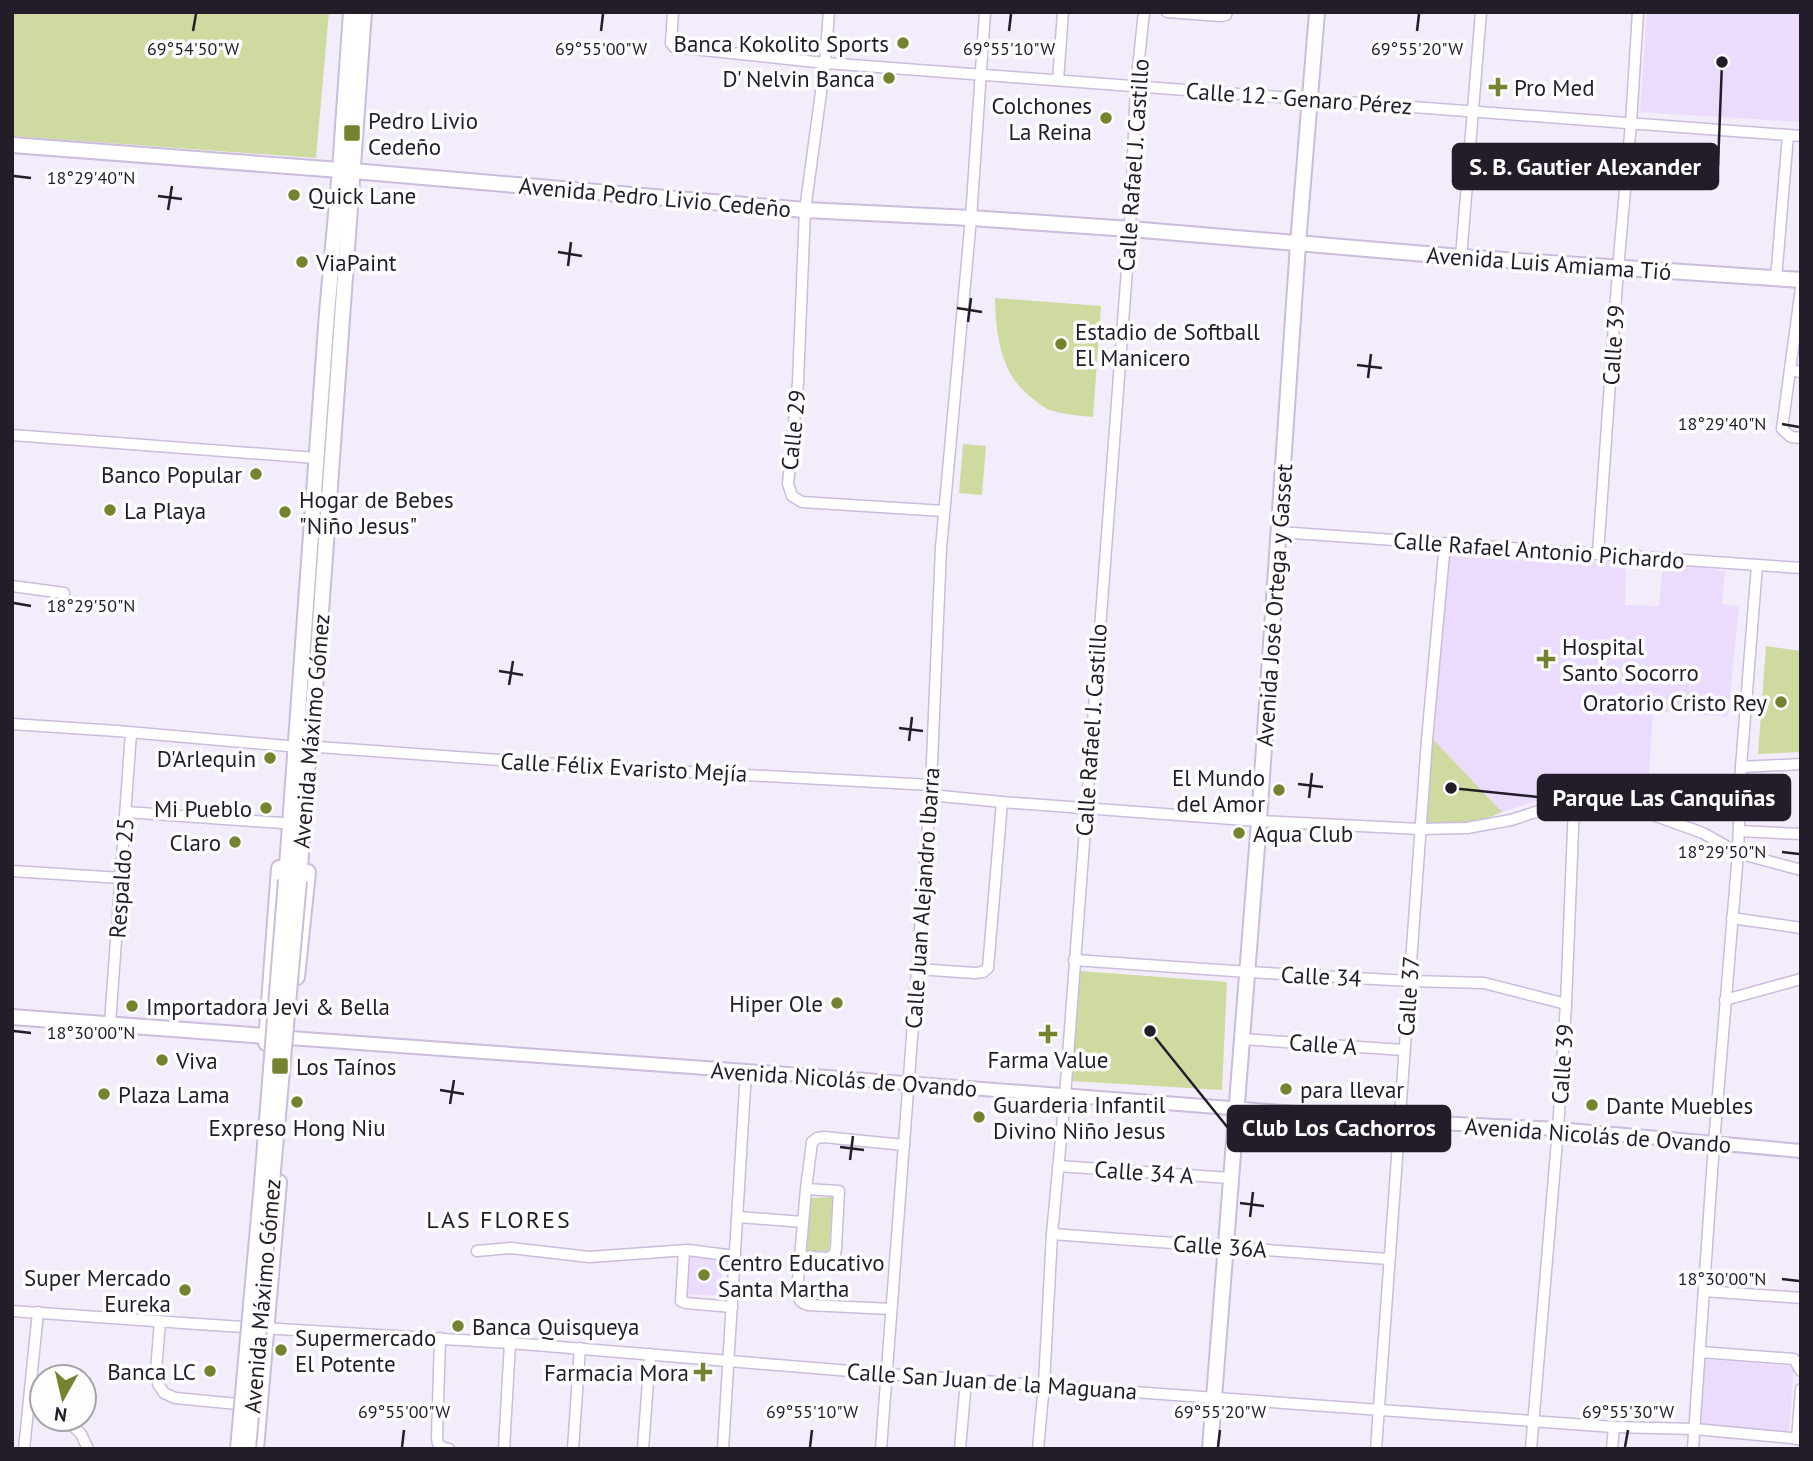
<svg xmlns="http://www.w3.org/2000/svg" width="1813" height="1461" font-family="'PT Sans',sans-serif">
<rect width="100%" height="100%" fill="#f3edfb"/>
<g fill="#ebdcfe">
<polygon points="1647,12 1801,12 1801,122 1640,112"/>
<polygon points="1444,550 1626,563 1625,605 1659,606 1663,558 1725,572 1722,604 1739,607 1728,717 1653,711 1647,806 1579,798 1548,797 1502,812 1429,735"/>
<polygon points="687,1253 724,1256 720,1296 684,1294"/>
<polygon points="1703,1359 1794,1366 1789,1432 1698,1424"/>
</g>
<g fill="#cfdaa0">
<polygon points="12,12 329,12 316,158 12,136"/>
<path d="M995 298 1101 306 1093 417C1078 416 1063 414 1050 410 1044 408 1040 404 1036 401 1001 378 996 337 995 298Z"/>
<polygon points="963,444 986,446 982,495 959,493"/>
<polygon points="1766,646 1801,651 1801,752 1758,754"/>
<polygon points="1429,735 1502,812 1481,821 1421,824"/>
<polygon points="1080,971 1227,982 1222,1090 1071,1081"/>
<polygon points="833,1197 829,1251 807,1251 810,1198"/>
</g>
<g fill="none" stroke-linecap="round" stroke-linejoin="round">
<g stroke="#cbbcdd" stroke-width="13">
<g id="minor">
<polyline points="673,12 671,43 674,47 825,63 1801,136"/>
<polyline points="829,12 825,63 805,210 798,382 788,484 792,496 802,502 944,511"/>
<polyline points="1167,12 1221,16 1226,15 1227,12"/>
<polyline points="1058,80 1063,12"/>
<polyline points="1461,257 1481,12"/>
<polyline points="1776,279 1788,135"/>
<polyline points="1801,288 1782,429 1791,437 1801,438"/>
<polyline points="1790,370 1801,372"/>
<polyline points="12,435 317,458"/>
<polyline points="1278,532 1801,568"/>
<polyline points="1598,553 1618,269 1631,123 1638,12"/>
<polyline points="12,586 64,593"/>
<polyline points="12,724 117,731 288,746"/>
<polyline points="318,747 598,767 931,785"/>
<polyline points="1741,767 1801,764"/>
<polyline points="930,795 1002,802 1259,821 1420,829 1467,828 1511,820 1548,808 1574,805 1593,804 1629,809 1653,815 1703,833 1738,853 1801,870"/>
<polyline points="126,812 282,823"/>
<polyline points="1739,831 1801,834"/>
<polyline points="12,871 121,878"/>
<polyline points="1732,918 1801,928"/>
<polyline points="1074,960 1248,972 1410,981 1484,983 1566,1004"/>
<polyline points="917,969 975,973 983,972 988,968 1002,802"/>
<polyline points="1725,1000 1801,979"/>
<polyline points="110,1023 131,733"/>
<polyline points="1242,1039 1404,1050"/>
<polyline points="1058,1166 1230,1178"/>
<polyline points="738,1217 803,1222"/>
<polyline points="1052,1234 1388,1259"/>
<polyline points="477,1251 511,1248 589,1257 688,1250 735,1256"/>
<polyline points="684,1251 681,1301 686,1303 732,1307"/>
<polyline points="800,1257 829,1258 835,1254 836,1248 839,1191 806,1189"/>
<polyline points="1704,1291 1801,1298"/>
<path d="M891 1309 808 1305C801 1303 798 1300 797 1292L806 1189 812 1142 817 1138 824 1137 904 1145"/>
<polyline points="12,1311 212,1325 510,1343 887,1374 1614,1427 1695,1429 1801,1439"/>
<polyline points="160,1321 156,1371 158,1384 164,1393 175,1398 238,1404"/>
<polyline points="440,1338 437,1438 438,1444 443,1448 449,1449"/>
<polyline points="1700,1352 1794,1359 1801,1371"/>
<polyline points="30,1395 42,1403"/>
<polyline points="66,1419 81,1434 88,1449"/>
<polyline points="1797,1439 1801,1389"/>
<polyline points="24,1449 38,1312"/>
<polyline points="504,1449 510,1343"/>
<polyline points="573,1449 580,1348"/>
<polyline points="643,1449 650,1354"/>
<polyline points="723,1449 746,1071"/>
<polyline points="881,1449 931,785 941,548 971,218 985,12"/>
<polyline points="960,1449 966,1380"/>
<polyline points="1038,1449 1044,1384 1052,1234 1065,1096 1130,229 1136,86 1144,12"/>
<polyline points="1376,1449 1427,740 1445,543"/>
<polyline points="1531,1449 1558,1129 1566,1004 1574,805"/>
<polyline points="1612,1449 1614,1427"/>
<polyline points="1693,1449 1714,1143 1738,853 1741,767 1757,565"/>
</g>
</g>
<g stroke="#cbbcdd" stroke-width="16">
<polyline id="tertiary" points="290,1038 775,1073 1398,1121 1558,1129 1801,1151"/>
</g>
<g stroke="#cbbcdd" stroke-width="18">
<g id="secondary">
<polyline points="12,145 353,171 805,210 971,218 1130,229 1461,257 1801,280"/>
<polyline points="12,1017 278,1037"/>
<polyline points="1210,1449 1259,821 1298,244 1317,12"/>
</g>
</g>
<g stroke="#cbbcdd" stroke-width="18">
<g id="primary">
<polyline points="286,880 327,313 340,170 351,12"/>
<polyline points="299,881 309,747 317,667 364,12"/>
<polyline points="297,977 308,872"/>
<polyline points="266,1043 279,868"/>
<polyline points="256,1449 279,1182"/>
</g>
</g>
<use href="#minor" stroke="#fff" stroke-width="10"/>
<use href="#tertiary" stroke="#fff" stroke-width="12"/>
<use href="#secondary" stroke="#fff" stroke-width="14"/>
<use href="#primary" stroke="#fff" stroke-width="14"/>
<g stroke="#cbbcdd" stroke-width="18" stroke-linecap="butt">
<g id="primary-bridge">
<polyline points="238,1449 262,1183 286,880"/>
<polyline points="248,1449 299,881"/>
</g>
</g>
<use href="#primary-bridge" stroke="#fff" stroke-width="14"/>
</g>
<path fill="none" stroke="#231d2a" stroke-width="2.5" d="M193 31 196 14M601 31 603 14M1009 31 1011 14M1417 31 1419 14M14 176 31 178M158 196 182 199M168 210 172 186M558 252 582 256M568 266 571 242M957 308 982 312M968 322 971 298M1357 365 1382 368M1368 378 1371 354M1782 424 1799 427M14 603 31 606M499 671 523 675M509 685 513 661M899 728 923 731M909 741 912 717M1298 784 1323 787M1309 798 1312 773M1782 852 1799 854M14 1031 31 1033M440 1090 464 1094M450 1104 454 1080M840 1147 864 1150M850 1160 853 1136M1240 1203 1264 1206M1250 1217 1253 1192M1782 1279 1799 1281M402 1447 404 1430M810 1447 812 1430M1218 1447 1220 1430M1625 1447 1628 1430"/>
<g fill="#75822f" stroke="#fdfdfd" stroke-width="2.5">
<circle cx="903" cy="43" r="7"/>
<circle cx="889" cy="78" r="7"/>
<path d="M1494.5 76.5h7v7h7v7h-7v7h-7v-7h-7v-7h7z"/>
<circle cx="1106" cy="118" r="7"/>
<rect x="343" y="124" width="18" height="18" rx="3.5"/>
<circle cx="294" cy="195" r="7"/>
<circle cx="302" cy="262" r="7"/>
<circle cx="1061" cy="344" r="7"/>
<circle cx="256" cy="474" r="7"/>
<circle cx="110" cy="510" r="7"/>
<circle cx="285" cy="512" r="7"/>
<path d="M1542.5 648.5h7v7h7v7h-7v7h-7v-7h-7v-7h7z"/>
<circle cx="1781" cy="702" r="7"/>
<circle cx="270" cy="758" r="7"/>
<circle cx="1279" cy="790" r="7"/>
<circle cx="266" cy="808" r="7"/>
<circle cx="1239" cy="833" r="7"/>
<circle cx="235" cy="842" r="7"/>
<circle cx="837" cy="1003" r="7"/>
<circle cx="132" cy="1006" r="7"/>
<path d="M1044.5 1023.5h7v7h7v7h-7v7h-7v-7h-7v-7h7z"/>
<circle cx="162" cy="1060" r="7"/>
<rect x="271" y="1057" width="18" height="18" rx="3.5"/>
<circle cx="1286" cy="1089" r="7"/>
<circle cx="104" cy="1094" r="7"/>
<circle cx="297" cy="1102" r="7"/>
<circle cx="1592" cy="1105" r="7"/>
<circle cx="979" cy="1117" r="7"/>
<circle cx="704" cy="1275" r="7"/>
<circle cx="185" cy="1290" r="7"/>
<circle cx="458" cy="1326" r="7"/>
<circle cx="281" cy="1350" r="7"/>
<circle cx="210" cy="1371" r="7"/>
<path d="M699.5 1361.5h7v7h7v7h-7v7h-7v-7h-7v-7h7z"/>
</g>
<g text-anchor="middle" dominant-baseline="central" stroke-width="7" stroke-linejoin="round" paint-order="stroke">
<g font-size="23" fill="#231d2a" stroke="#fdfdfd" text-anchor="start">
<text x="889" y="43" text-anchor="end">Banca Kokolito Sports</text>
<text x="875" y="78" text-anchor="end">D' Nelvin Banca</text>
<text x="1514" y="87">Pro Med</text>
<text x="1092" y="105" text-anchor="end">Colchones<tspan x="1092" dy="26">La Reina</tspan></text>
<text x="368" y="120">Pedro Livio<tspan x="368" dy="26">Cedeño</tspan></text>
<text x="308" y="195">Quick Lane</text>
<text x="316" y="262">ViaPaint</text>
<text x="1075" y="331">Estadio de Softball<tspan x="1075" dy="26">El Manicero</tspan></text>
<text x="242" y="474" text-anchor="end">Banco Popular</text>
<text x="299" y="499">Hogar de Bebes<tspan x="299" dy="26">"Niño Jesus"</tspan></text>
<text x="124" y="510">La Playa</text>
<text x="1562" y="646">Hospital<tspan x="1562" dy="26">Santo Socorro</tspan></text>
<text x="1767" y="702" text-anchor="end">Oratorio Cristo Rey</text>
<text x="256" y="758" text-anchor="end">D'Arlequin</text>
<text x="1265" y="777" text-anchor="end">El Mundo<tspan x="1265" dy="26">del Amor</tspan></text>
<text x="252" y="808" text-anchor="end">Mi Pueblo</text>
<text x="1253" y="833">Aqua Club</text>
<text x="221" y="842" text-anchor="end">Claro</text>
<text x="823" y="1003" text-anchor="end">Hiper Ole</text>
<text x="146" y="1006">Importadora Jevi &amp; Bella</text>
<text x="1048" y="1059" text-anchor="middle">Farma Value</text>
<text x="176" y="1060">Viva</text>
<text x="296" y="1066">Los Taínos</text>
<text x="1300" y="1089">para llevar</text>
<text x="118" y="1094">Plaza Lama</text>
<text x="993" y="1104">Guarderia Infantil<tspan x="993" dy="26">Divino Niño Jesus</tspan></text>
<text x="1606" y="1105">Dante Muebles</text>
<text x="297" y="1127" text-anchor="middle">Expreso Hong Niu</text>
<text x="718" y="1262">Centro Educativo<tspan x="718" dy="26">Santa Martha</tspan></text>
<text x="171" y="1277" text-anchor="end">Super Mercado<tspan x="171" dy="26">Eureka</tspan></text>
<text x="472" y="1326">Banca Quisqueya</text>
<text x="295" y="1337">Supermercado<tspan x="295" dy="26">El Potente</tspan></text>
<text x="196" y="1371" text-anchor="end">Banca LC</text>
<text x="689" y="1372" text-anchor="end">Farmacia Mora</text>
</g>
<g font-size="23" fill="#231d2a" stroke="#fdfdfd">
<text transform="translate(1299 98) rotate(4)">Calle 12 - Genaro Pérez</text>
<text transform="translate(1133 165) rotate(-86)">Calle Rafael J. Castillo</text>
<text transform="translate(655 197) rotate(5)">Avenida Pedro Livio Cedeño</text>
<text transform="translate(1549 263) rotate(4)">Avenida Luis Amiama Tió</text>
<text transform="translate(1613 345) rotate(-86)">Calle 39</text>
<text transform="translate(793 430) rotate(-84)">Calle 29</text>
<text transform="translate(1539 550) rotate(4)">Calle Rafael Antonio Pichardo</text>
<text transform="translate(1274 605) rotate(-86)">Avenida José Ortega y Gasset</text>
<text transform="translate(1091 730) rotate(-86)">Calle Rafael J. Castillo</text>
<text transform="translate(311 731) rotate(-85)">Avenida Máximo Gómez</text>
<text transform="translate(624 767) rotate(3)">Calle Félix Evaristo Mejía</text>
<text transform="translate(121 878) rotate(-86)">Respaldo 25</text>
<text transform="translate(922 898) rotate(-86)">Calle Juan Alejandro lbarra</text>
<text transform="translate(1321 976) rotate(3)">Calle 34</text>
<text transform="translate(1408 996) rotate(-86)">Calle 37</text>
<text transform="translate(1323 1044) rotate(4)">Calle A</text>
<text transform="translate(1562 1064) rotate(-86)">Calle 39</text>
<text transform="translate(844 1079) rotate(4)">Avenida Nicolás de Ovando</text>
<text transform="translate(1598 1135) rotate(4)">Avenida Nicolás de Ovando</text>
<text transform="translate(1144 1172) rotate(4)">Calle 34 A</text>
<text transform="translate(1220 1246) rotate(4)">Calle 36A</text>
<text transform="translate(262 1296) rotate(-85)">Avenida Máximo Gómez</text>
<text transform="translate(992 1381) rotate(4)">Calle San Juan de la Maguana</text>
</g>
<g font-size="24" letter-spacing="2" fill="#231d2a" stroke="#fdfdfd">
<text x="499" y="1219">LAS FLORES</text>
</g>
</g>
<g font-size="18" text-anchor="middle" fill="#231d2a" stroke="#fdfdfd" stroke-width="7" stroke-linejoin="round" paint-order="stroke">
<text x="193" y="55">69°54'50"W</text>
<text x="601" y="55">69°55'00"W</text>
<text x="1009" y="55">69°55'10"W</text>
<text x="1417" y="55">69°55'20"W</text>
<text x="91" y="184">18°29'40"N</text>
<text x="1722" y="430">18°29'40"N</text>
<text x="91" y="612">18°29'50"N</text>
<text x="1722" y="858">18°29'50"N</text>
<text x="91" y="1039">18°30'00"N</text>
<text x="1722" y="1285">18°30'00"N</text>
<text x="404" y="1418">69°55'00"W</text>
<text x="812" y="1418">69°55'10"W</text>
<text x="1220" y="1418">69°55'20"W</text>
<text x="1628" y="1418">69°55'30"W</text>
</g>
<path fill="none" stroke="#231d2a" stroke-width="2.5" d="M1722 62L1718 166M1451 788L1538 797M1150 1031L1228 1128"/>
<g fill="#231d2a" stroke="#fdfdfd" stroke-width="2.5">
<circle cx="1722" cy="62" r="7"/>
<circle cx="1451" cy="788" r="7"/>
<circle cx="1150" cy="1031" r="7"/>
</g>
<g fill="#231d2a" stroke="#231d2a" stroke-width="2.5">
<rect x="1453" y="144" width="265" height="45" rx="7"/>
<rect x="1538" y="775" width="252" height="45" rx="7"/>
<rect x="1228" y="1106" width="222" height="45" rx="7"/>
</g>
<g font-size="24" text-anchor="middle" font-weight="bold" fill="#fff">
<text x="1585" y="175">S. B. Gautier Alexander</text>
<text x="1664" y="806">Parque Las Canquiñas</text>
<text x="1339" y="1136">Club Los Cachorros</text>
</g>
<rect width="1813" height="1461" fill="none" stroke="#231d2a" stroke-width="28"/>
<g transform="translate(63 1398) rotate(188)"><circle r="33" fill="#fdfdfd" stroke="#a6a3a9" stroke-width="2"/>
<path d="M0-5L12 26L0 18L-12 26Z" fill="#75822f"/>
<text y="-10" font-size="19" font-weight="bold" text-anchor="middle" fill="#231d2a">N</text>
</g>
</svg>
